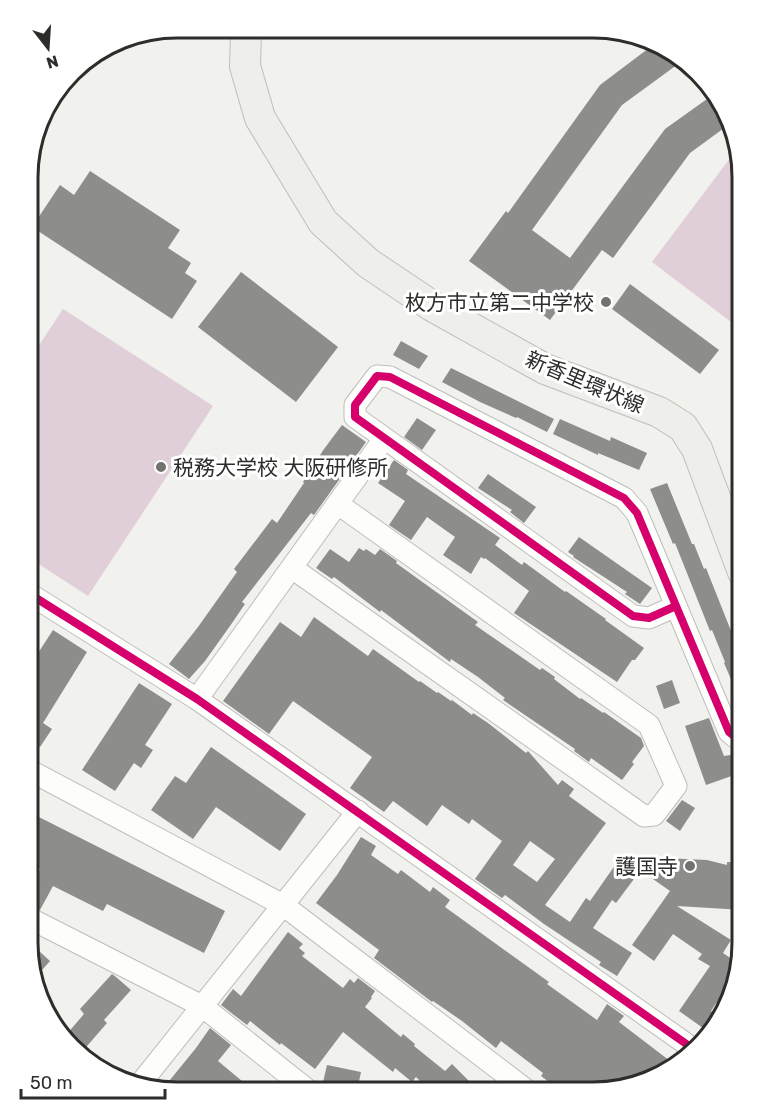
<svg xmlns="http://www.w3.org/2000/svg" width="770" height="1119" font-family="Rubik,'Noto Sans JP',sans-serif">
<defs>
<pattern id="park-tufts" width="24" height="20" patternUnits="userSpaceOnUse" patternTransform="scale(1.5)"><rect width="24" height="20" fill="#e0cfd9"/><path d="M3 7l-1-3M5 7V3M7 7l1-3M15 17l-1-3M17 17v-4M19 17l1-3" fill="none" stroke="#c0b2ba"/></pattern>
</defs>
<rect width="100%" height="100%" fill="#f1f1ed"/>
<g fill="#e0cfd9">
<polygon points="737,149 743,176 743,331 652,262"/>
<polygon points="63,309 213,406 88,596 28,557 28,362"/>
</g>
<polygon fill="url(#park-tufts)" points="27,772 44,781 27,811"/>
<g fill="#8d8d8b" fill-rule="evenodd">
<polygon points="653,45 685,59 622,105 532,230 570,258 665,129 714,94 728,111 731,123 690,153 613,258 602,250 550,320 469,261 506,211 508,213 600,85"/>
<polygon points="90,171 180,230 168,248 191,263 185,273 197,281 172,319 32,227 60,185 74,195"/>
<polygon points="241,272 338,347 296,402 198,327"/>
<polygon points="630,284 719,350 700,374 612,309"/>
<polygon points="401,341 428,356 419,369 393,355"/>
<polygon points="451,368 554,419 547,432 517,417 516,418 480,402 442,382"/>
<polygon points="417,418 436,430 422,450 404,437"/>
<polygon points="560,419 610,441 611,437 647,453 639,470 598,453 598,455 553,434"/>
<polygon points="342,425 366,442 314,515 311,513 242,602 245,604 230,626 205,661 189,679 169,664 198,627 237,572 234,569 272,519 277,523 304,483 303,482 324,449"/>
<polygon points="394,460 408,470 406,474 500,538 495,545 522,565 524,562 565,592 566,591 606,619 605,620 644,648 635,660 632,660 617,682 514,613 529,591 485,558 484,559 481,557 471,574 443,555 455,537 427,517 411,540 389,525 405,501 378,483"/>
<polygon points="488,474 536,507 524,523 510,512 512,510 478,488"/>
<polygon points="667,483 692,544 694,544 704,569 706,568 743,661 743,707 724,663 725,662 712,630 710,631 675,543 673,544 650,489"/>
<polygon points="579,537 652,588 640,604 625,594 627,592 573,557 574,556 568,552"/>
<polygon points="359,548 364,551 366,549 375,555 380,549 397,561 396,563 478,622 475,625 540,670 542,668 555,677 554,679 580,699 581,698 603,713 604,712 641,738 644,746 632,762 634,764 622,780 591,758 589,762 574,751 575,749 503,700 505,698 478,677 451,659 450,662 381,610 380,612 334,577 332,579 316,568 330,549 349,562"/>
<path d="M314 617 368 656 373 649 419 682 420 681 437 693 438 692 451 701 452 700 472 715 473 713 488 723 526 753 528 751 558 785 562 780 574 789 569 796 606 823 545 905 570 922 586 898 590 901 618 861 637 875 616 903 612 900 593 928 632 953 617 976 599 965 601 962 544 924 505 895 502 898 475 879 502 841 472 819 469 824 442 805 427 826 393 801 384 812 350 788 372 757 293 701 269 734 223 701 280 622 301 637ZM530 841 555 859 537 882 513 865Z"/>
<polygon points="53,630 87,652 43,723 52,729 40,747 31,742 27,747 27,670"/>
<polygon points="672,680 680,703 664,709 656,686"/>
<polygon points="139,683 172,704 145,745 153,750 141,768 134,763 115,791 82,770"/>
<polygon points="709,718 724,756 743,753 743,772 706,785 685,726"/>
<polygon points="211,747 306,814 280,851 216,807 193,839 151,810 175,776 186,783"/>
<polygon points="682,800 695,808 680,831 666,821"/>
<polygon points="27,811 225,911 204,953 107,904 103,911 53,886 40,910 27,904 27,893 40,869 27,863"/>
<polygon points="361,837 376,846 371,855 398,874 401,870 430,892 433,887 450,900 445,907 549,982 547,984 597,1020 607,1004 624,1016 619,1022 674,1064 659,1077 594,1092 548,1092 553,1085 541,1076 543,1073 501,1041 496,1048 462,1021 433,1001 432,1002 374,958 379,950 316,903 337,875"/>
<polygon points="643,857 707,860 727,865 727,862 743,863 743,910 677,906 731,940 723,953 739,964 731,987 728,985 711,1011 720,1018 718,1026 710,1033 679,1011 710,966 698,959 702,954 673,934 654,961 632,945 670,891 636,867"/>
<polygon points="288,932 303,944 299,948 305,953 302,956 343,988 350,979 354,983 358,978 375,991 371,997 372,998 365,1007 401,1037 403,1034 415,1044 414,1046 445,1071 452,1064 480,1092 431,1092 416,1077 412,1082 395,1068 393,1072 343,1032 315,1069 281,1043 280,1045 250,1021 247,1025 221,1005 233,989 241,996"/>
<polygon points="27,940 50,961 35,978 27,943"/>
<polygon points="112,974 116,977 131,990 104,1020 107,1023 81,1053 66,1035 84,1014 80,1009"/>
<polygon points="210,1028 231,1045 218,1061 254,1091 215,1091 203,1081 195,1091 161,1091 196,1048"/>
<polygon points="327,1065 361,1072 357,1091 321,1091"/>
</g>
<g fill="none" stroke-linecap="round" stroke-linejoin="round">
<g stroke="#bebebb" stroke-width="23">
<g id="street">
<polyline points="292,568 644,816 654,815 676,786 649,725 338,504"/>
<polyline points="28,593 197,699 692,1048"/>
<polyline points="676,606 649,618 633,616 355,417 355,405 377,376 390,377 624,498 637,513 729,732 735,737 743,736"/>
<polyline points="197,699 384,439"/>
<polyline points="27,769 283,905 529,1092"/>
<polyline points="27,917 202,1006 309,1091"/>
<polyline points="140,1084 358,811"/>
</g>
</g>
<g stroke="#bebebb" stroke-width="32">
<polyline id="secondary" points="246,33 245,66 260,118 323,222 368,263 432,306 545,369 659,412 683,427 697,449 743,572"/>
</g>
<use href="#street" stroke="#fdfdfc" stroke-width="21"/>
<use href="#secondary" stroke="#eeeeea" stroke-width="30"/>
<g stroke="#fff" stroke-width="11">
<g id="cycleway">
<polyline points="28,593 197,699 692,1048"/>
<polyline points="676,606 649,618 633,616 355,417 355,405 377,376 390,377 624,498 637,513 729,732 735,737 743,736"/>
</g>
</g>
<use href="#cycleway" stroke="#d6006c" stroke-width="8"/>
</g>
<g fill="#72726f" stroke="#fff" stroke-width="2">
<circle cx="606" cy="302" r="6"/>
<circle cx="161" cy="467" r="6"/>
<circle cx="690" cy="866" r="6"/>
</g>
<g text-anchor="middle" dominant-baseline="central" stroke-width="6" stroke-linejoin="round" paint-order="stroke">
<g font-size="21" fill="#2e2d2b" stroke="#fff" text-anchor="end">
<text x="594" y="302">枚方市立第二中学校</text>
<text x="173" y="467" text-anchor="start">税務大学校 大阪研修所</text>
<text x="678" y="866">護国寺</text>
</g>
<g font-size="21" fill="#2e2d2b" stroke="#fff">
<text transform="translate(585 382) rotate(23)">新香里環状線</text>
</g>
</g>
<path d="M0 0H770V1119H0ZM177 38H593A139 139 0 0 1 732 177V943A139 139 0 0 1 593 1082H177A139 139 0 0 1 38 943V177A139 139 0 0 1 177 38Z" fill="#fff" fill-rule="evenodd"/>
<path fill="none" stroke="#2e2d2b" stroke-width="3" d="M177 38H593A139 139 0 0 1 732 177V943A139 139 0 0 1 593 1082H177A139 139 0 0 1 38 943V177A139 139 0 0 1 177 38Z"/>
<g transform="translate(48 48) rotate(163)" stroke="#ffffff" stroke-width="4.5" paint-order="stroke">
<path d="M0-4.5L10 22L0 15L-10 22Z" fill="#2e2d2b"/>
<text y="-9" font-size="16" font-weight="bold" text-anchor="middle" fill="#2e2d2b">N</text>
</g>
<path d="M21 1089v9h144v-9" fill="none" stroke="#2e2d2b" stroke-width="3"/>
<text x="30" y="1089" font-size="18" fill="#2e2d2b" stroke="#ffffff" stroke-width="4.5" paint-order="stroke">50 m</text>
</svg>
